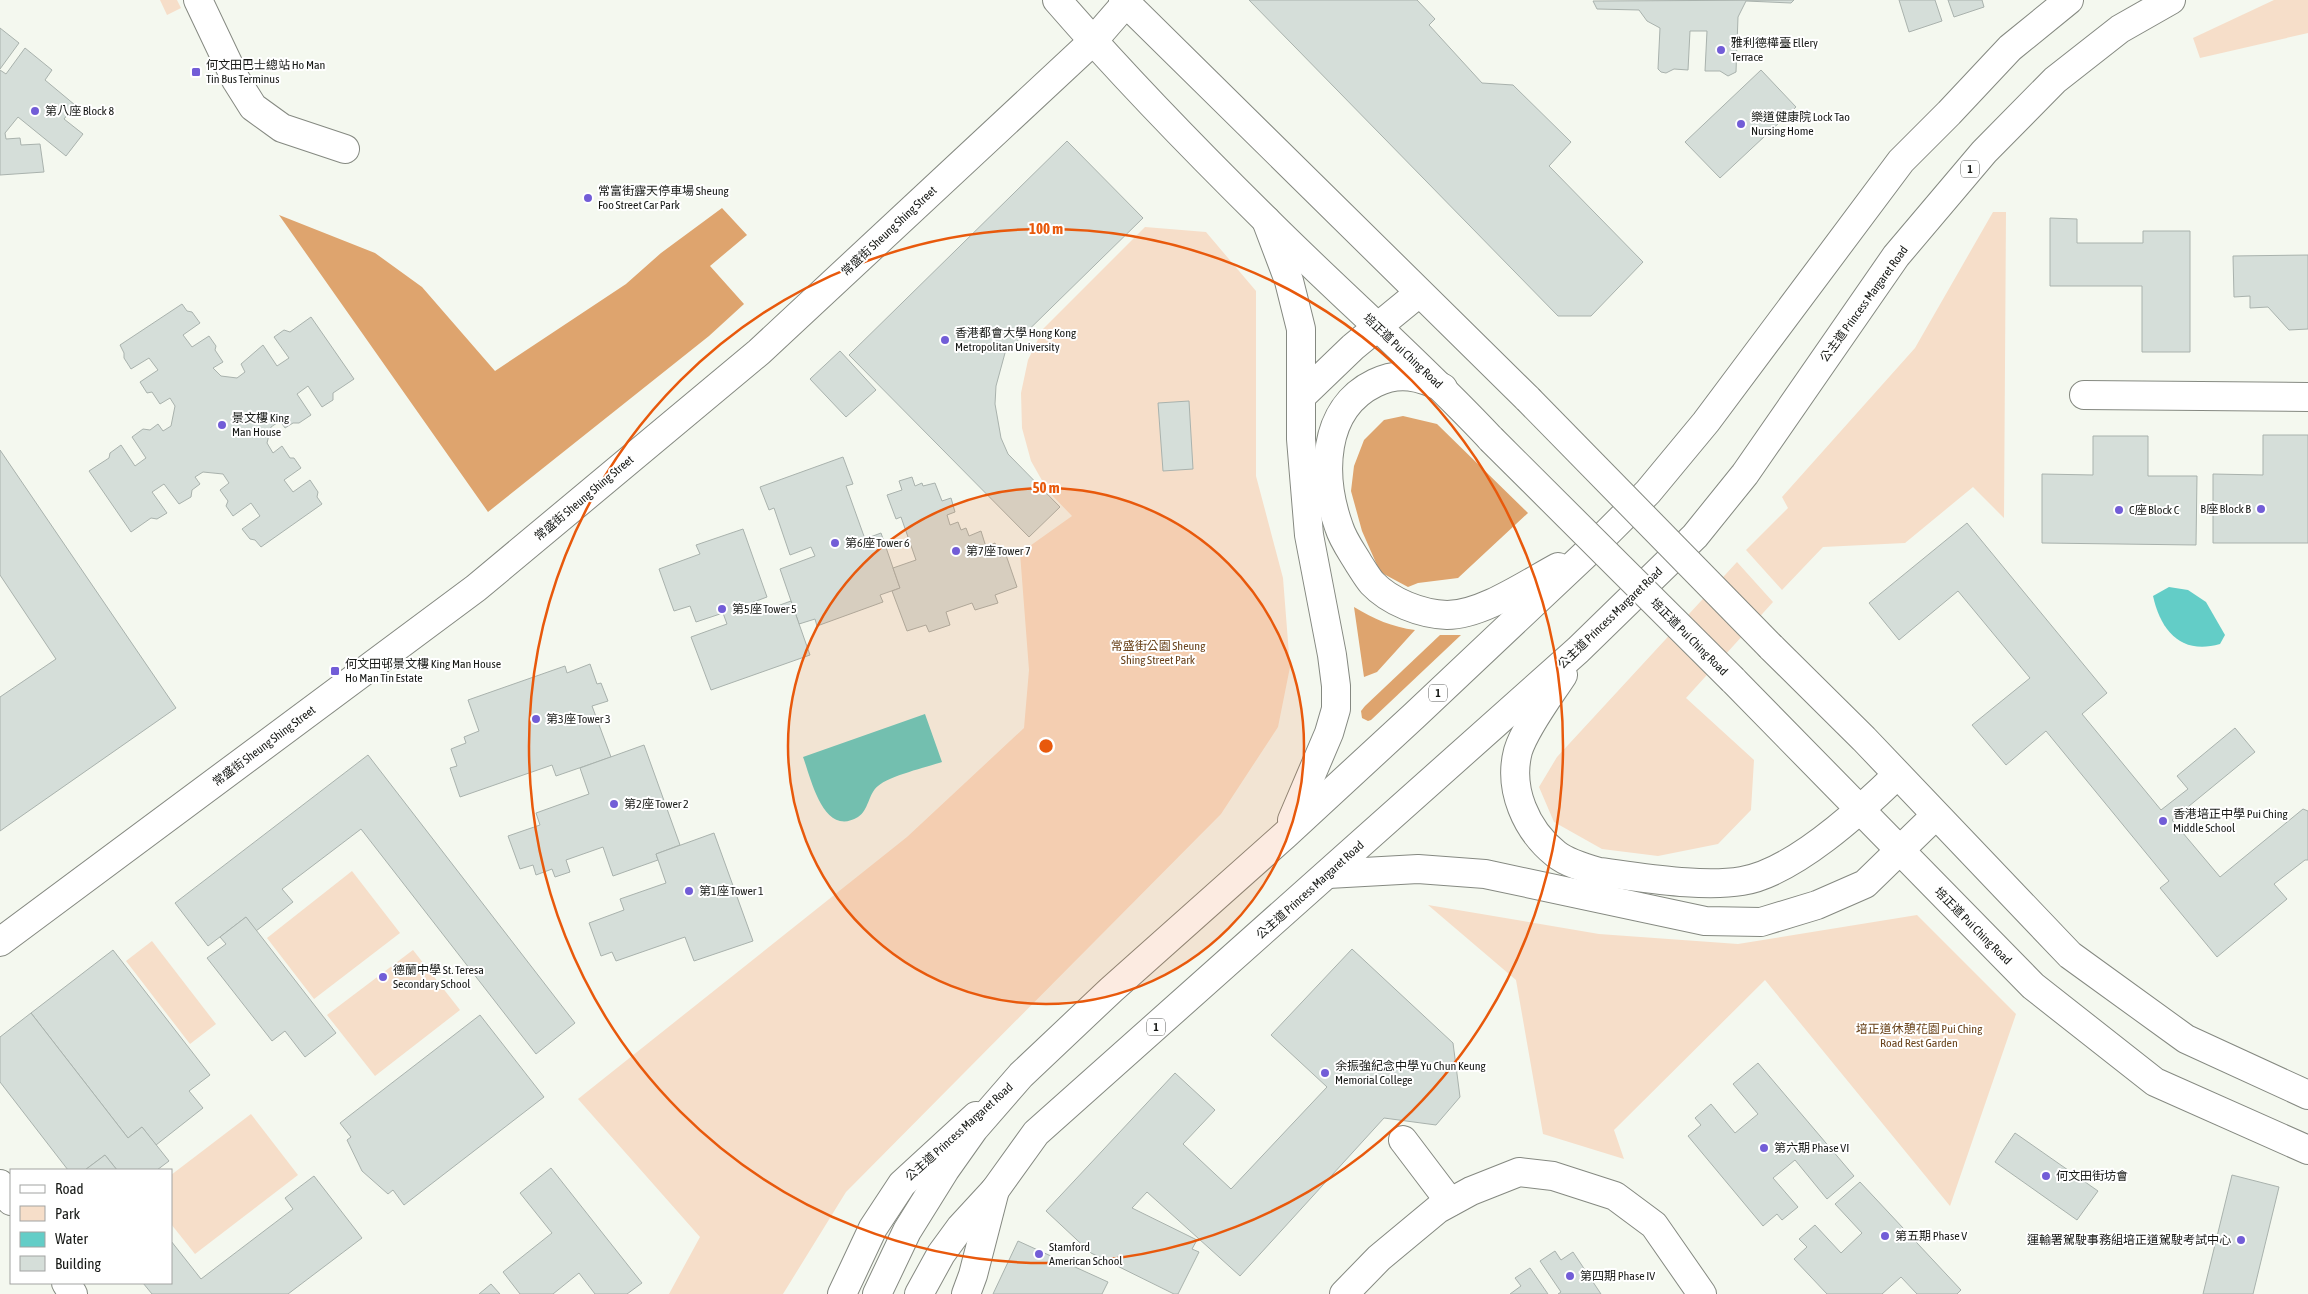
<svg xmlns="http://www.w3.org/2000/svg" width="2308" height="1294" font-family="'Asap Condensed','Noto Sans TC',sans-serif">
<rect width="100%" height="100%" fill="#f4f8ef"/>
<g fill="#f6dec9">
<polygon points="160,0 177,0 181,8 167,15"/>
<polygon points="2274,0 2308,0 2308,33 2200,58 2193,38"/>
<polygon points="1993,212 2006,212 2004,518 1973,487 1905,543 1823,547 1782,590 1746,550 1788,508 1782,497 1915,348"/>
<polygon points="1145,227 1206,232 1256,291 1256,476 1283,578 1290,667 1278,727 1221,814 846,1192 783,1294 669,1294 700,1237 578,1099 907,837 1024,728 1029,670 1020,553 1072,516 1048,491 1031,461 1022,428 1021,393 1028,360 1043,329"/>
<polygon points="1737,562 1773,602 1686,698 1754,760 1751,810 1718,844 1658,856 1602,849 1554,822 1539,787 1557,757"/>
<polygon points="352,871 400,933 314,999 267,938"/>
<polygon points="1428,905 1599,934 1738,944 1917,915 2016,1014 1950,1206 1765,980 1614,1130 1624,1159 1543,1134 1516,980"/>
<polygon points="152,941 216,1024 190,1044 126,961"/>
<polygon points="413,950 460,1010 375,1076 327,1015"/>
<polygon points="251,1114 298,1175 195,1254 171,1224 171,1175"/>
</g>
<g fill="#dea46e">
<polygon points="722,208 747,235 710,266 744,304 709,336 488,512 279,215 375,253 422,287 495,371 626,284 661,253"/>
<polygon points="1403,416 1437,424 1528,513 1458,578 1418,583 1408,587 1380,572 1362,531 1351,491 1354,466 1364,440 1384,420"/>
<path d="M1354 607C1374 619 1392 627 1415 630L1377 672 1364 677Z"/>
<polygon points="1440,635 1461,635 1371,720 1368,721 1362,718 1361,711 1365,706"/>
</g>
<g fill="#63cdc7">
<path d="M2169 587 2188 590 2206 602 2225 635 2220 644C2182 655 2161 632 2153 596Z"/>
<path d="M925 714 942 762C927 767 889 776 878 786 868 794 869 810 858 817 823 838 811 778 803 757Z"/>
</g>
<g fill="#d5ded9" stroke="#a9b2ad">
<polygon points="1249,0 1417,0 1435,19 1429,25 1482,83 1513,85 1571,142 1549,166 1643,262 1591,316 1558,316"/>
<polygon points="1794,0 1791,3 1746,1 1738,17 1736,72 1728,76 1720,71 1705,71 1707,31 1690,31 1688,70 1674,69 1666,73 1661,72 1658,69 1660,28 1647,21 1639,10 1597,9 1593,1"/>
<polygon points="1899,0 1935,0 1942,21 1909,32"/>
<polygon points="1948,0 1982,0 1984,7 1954,17"/>
<polygon points="0,28 19,43 0,69"/>
<polygon points="25,48 52,70 45,80 75,105 64,119 83,134 66,156 18,117 5,133 6,139 20,138 21,145 40,144 44,172 0,175 0,70 6,74"/>
<polygon points="1761,70 1796,107 1720,178 1685,142"/>
<polygon points="1067,141 1143,218 1005,353 996,386 995,404 1001,438 1008,454 1060,507 1029,537 849,355"/>
<polygon points="2050,218 2077,219 2077,243 2143,243 2143,231 2190,231 2190,352 2142,352 2142,286 2050,286"/>
<polygon points="2308,255 2308,329 2289,330 2268,307 2250,308 2250,296 2234,297 2233,256"/>
<polygon points="182,304 187,311 192,312 200,323 183,335 192,347 209,336 216,346 215,350 223,362 213,368 221,376 237,378 245,372 241,364 263,345 277,366 289,358 274,337 284,330 290,332 311,317 354,379 333,393 333,400 322,407 308,386 297,394 311,415 299,423 293,423 285,428 280,421 271,427 267,443 273,453 282,446 290,458 294,458 301,468 284,480 293,492 310,480 318,492 317,497 322,504 261,547 255,540 250,539 242,529 260,516 251,503 233,516 226,506 228,501 220,490 229,483 223,474 203,472 195,477 200,484 192,490 191,497 179,504 164,484 152,492 167,513 157,519 151,518 131,532 89,471 109,458 110,453 121,445 135,466 146,458 132,437 143,429 150,430 158,424 163,431 171,426 175,406 170,398 160,404 152,392 147,393 140,382 158,370 149,358 131,369 124,358 124,353 120,345"/>
<polygon points="840,351 876,390 846,417 810,379"/>
<polygon points="1189,401 1193,469 1163,471 1158,403"/>
<polygon points="2263,435 2308,435 2308,543 2213,543 2213,474 2263,475"/>
<polygon points="2093,436 2148,436 2148,476 2197,476 2196,545 2042,543 2042,474 2093,475"/>
<polygon points="0,450 176,708 0,831 0,697 56,659 0,575"/>
<polygon points="843,457 853,484 846,486 865,539 881,533 900,588 880,595 883,602 817,626 815,619 799,624 780,569 815,556 811,547 790,555 774,508 769,510 760,487"/>
<polygon points="912,477 915,486 922,483 923,486 935,483 942,501 951,498 955,512 947,515 950,525 958,522 961,530 966,528 969,536 981,531 986,547 995,543 1000,557 1006,555 1017,587 995,595 998,603 975,610 972,603 946,612 950,625 929,632 926,625 907,631 892,591 900,588 893,568 916,560 901,517 896,519 887,495 902,490 899,481"/>
<polygon points="1967,523 2107,693 2082,714 2161,810 2188,789 2177,776 2235,728 2255,752 2172,820 2220,877 2303,809 2308,811 2308,860 2305,860 2274,884 2287,899 2217,957 2160,888 2169,881 2046,731 2006,765 1972,725 2030,678 1958,591 1899,640 1869,603"/>
<polygon points="743,529 767,597 751,603 755,614 791,601 810,655 711,690 691,637 727,624 723,613 696,622 690,606 674,611 659,569 700,554 696,545"/>
<polygon points="590,664 597,684 601,683 608,701 592,706 611,757 556,776 552,765 460,797 450,768 457,766 451,749 466,743 464,737 479,731 468,700 565,666 567,673"/>
<polygon points="644,745 680,845 656,854 658,860 613,876 603,847 566,860 570,872 555,877 552,869 536,875 533,865 520,869 508,836 540,825 536,813 589,794 580,768"/>
<polygon points="368,755 575,1023 536,1054 361,829 282,889 293,902 256,931 246,917 208,946 175,903"/>
<polygon points="714,833 753,941 694,961 685,937 616,961 612,952 601,956 589,923 624,910 620,899 666,883 656,854"/>
<polygon points="246,917 336,1033 305,1057 285,1031 272,1041 207,958 226,944 220,937"/>
<polygon points="1352,949 1453,1043 1460,1097 1436,1125 1384,1118 1240,1276 1147,1192 1132,1208 1197,1240 1192,1249 1199,1252 1178,1294 1174,1294 1091,1253 1046,1211 1175,1073 1215,1110 1183,1144 1231,1189 1327,1087 1271,1035"/>
<polygon points="113,950 210,1075 189,1091 203,1108 156,1145 142,1127 128,1138 31,1013"/>
<polygon points="31,1013 128,1138 142,1127 169,1161 157,1170 117,1170 105,1155 85,1170 68,1170 0,1082 0,1037"/>
<polygon points="480,1015 544,1097 404,1205 393,1190 388,1194 362,1171 347,1140 351,1137 340,1123"/>
<polygon points="1758,1063 1854,1176 1827,1199 1795,1160 1773,1178 1798,1207 1782,1220 1777,1214 1763,1226 1688,1136 1701,1125 1695,1118 1711,1104 1735,1133 1758,1114 1733,1084"/>
<polygon points="2015,1133 2098,1191 2077,1220 1995,1162"/>
<polygon points="105,1155 117,1170 85,1170"/>
<polygon points="551,1168 642,1283 627,1294 595,1294 579,1273 553,1294 520,1294 503,1272 552,1233 520,1193"/>
<polygon points="2232,1175 2279,1187 2253,1294 2203,1294"/>
<polygon points="314,1176 362,1238 288,1294 152,1294 143,1283 171,1283 171,1241 201,1279 293,1209 285,1198"/>
<polygon points="1860,1182 1961,1290 1957,1294 1917,1294 1901,1277 1882,1294 1827,1294 1794,1259 1807,1247 1799,1239 1815,1225 1841,1253 1862,1233 1835,1204"/>
<polygon points="1018,1241 1108,1282 1102,1294 993,1294"/>
<polygon points="1555,1251 1561,1260 1573,1252 1601,1294 1558,1294 1561,1292 1540,1261"/>
<polygon points="1530,1268 1548,1294 1510,1294 1521,1286 1515,1278"/>
<polygon points="491,1284 500,1294 479,1294"/>
</g>
<g fill="none" stroke-linecap="round" stroke-linejoin="round">
<g stroke="#858981" stroke-width="30">
<g id="minor">
<polyline points="198,0 236,80 253,107 282,128 345,149"/>
<polyline points="2084,395 2308,397"/>
<polyline points="0,942 476,588 759,352 1093,41 1126,3"/>
<polyline points="1403,1140 1450,1202"/>
<polyline points="0,1184 11,1201"/>
<polyline points="66,1283 73,1294"/>
<polyline points="1344,1294 1379,1258 1438,1209 1471,1191 1519,1172 1553,1176 1615,1196 1654,1225 1702,1294"/>
</g>
</g>
<g stroke="#858981" stroke-width="30">
<g id="major">
<path d="M1057 0C1123 76 1194 149 1266 220 1340 294 1419 362 1491 439"/>
<polyline points="1123,0 1528,399"/>
<polyline points="1771,647 1864,739 2070,955 2186,1039 2308,1095"/>
<polyline points="1733,680 2033,986 2155,1082 2308,1150"/>
<polyline points="1328,874 1418,869 1485,874 1705,921 1761,922 1817,905 1865,884 1935,816"/>
<polyline points="842,1294 873,1228 902,1184 976,1116"/>
<polyline points="966,1294 973,1275 995,1190"/>
</g>
</g>
<g stroke="#858981" stroke-width="30">
<g id="highway">
<polyline points="1266,220 1289,281 1301,329 1301,439 1309,535 1332,655 1336,686 1336,709 1329,733 1292,820"/>
<path d="M1443 388C1420 376 1399 371 1375 383 1321 409 1321 477 1339 527 1343 540 1352 552 1359 564 1363 570 1367 577 1372 583 1390 602 1421 614 1447 615 1482 615 1528 583 1558 567"/>
<polyline points="1302,396 1353,347 1419,293"/>
<path d="M1563 675C1550 695 1525 728 1518 751 1508 789 1526 830 1556 854 1567 863 1585 868 1599 872 1642 877 1700 888 1742 881 1793 873 1861 810 1897 775"/>
<polyline points="877,1294 907,1231 945,1170 974,1129 1021,1075 1111,990 1285,835 1415,715 1590,550 1648,492 1706,422 1901,161 1949,113 2010,48 2069,0"/>
<polyline points="919,1294 941,1254 960,1228 995,1190 1036,1133 1578,650 1695,536 1745,474 1896,256 1984,152 2055,80 2120,29 2171,0"/>
</g>
</g>
<use href="#minor" stroke="#fff" stroke-width="28"/>
<use href="#major" stroke="#fff" stroke-width="28"/>
<use href="#highway" stroke="#fff" stroke-width="28"/>
<g stroke="#858981" stroke-width="30" stroke-linecap="butt">
<g id="major-bridge">
<polyline points="1528,399 1771,647"/>
<polyline points="1491,439 1733,680"/>
</g>
</g>
<use href="#major-bridge" stroke="#fff" stroke-width="28"/>
</g>
<circle cx="1046" cy="746" r="258" fill="#e8590c" fill-opacity=".12"/>
<g fill="none" stroke="#e8590c" stroke-width="2.5">
<circle cx="1046" cy="746" r="258"/>
<circle cx="1046" cy="746" r="517"/>
</g>
<g fill="#725dd7" stroke="#fff" stroke-width="2">
<circle cx="1721" cy="50" r="5"/>
<rect x="191" y="67" width="10" height="10" rx="2.5"/>
<circle cx="35" cy="111" r="5"/>
<circle cx="1741" cy="124" r="5"/>
<circle cx="588" cy="198" r="5"/>
<circle cx="945" cy="340" r="5"/>
<circle cx="222" cy="425" r="5"/>
<circle cx="2261" cy="509" r="5"/>
<circle cx="2119" cy="510" r="5"/>
<circle cx="835" cy="543" r="5"/>
<circle cx="956" cy="551" r="5"/>
<circle cx="722" cy="609" r="5"/>
<rect x="330" y="666" width="10" height="10" rx="2.5"/>
<circle cx="536" cy="719" r="5"/>
<circle cx="614" cy="804" r="5"/>
<circle cx="2163" cy="821" r="5"/>
<circle cx="689" cy="891" r="5"/>
<circle cx="383" cy="977" r="5"/>
<circle cx="1325" cy="1073" r="5"/>
<circle cx="1764" cy="1148" r="5"/>
<circle cx="2046" cy="1176" r="5"/>
<circle cx="1885" cy="1236" r="5"/>
<circle cx="2241" cy="1240" r="5"/>
<circle cx="1039" cy="1254" r="5"/>
<circle cx="1570" cy="1276" r="5"/>
</g>
<g text-anchor="middle" dominant-baseline="central" stroke-width="4" stroke-linejoin="round" paint-order="stroke">
<g fill="#fff" stroke="#5d5e5c" stroke-width="1">
<rect x="1961" y="160.5" width="18" height="17" rx="4"/>
<rect x="1429" y="684.5" width="18" height="17" rx="4"/>
<rect x="1147" y="1018.5" width="18" height="17" rx="4"/>
</g>
<g font-size="11" font-weight="bold" fill="#171916">
<text x="1970" y="169">1</text>
<text x="1438" y="693">1</text>
<text x="1156" y="1027">1</text>
</g>
<g font-size="12" fill="#171916" stroke="#fff" text-anchor="start">
<text x="1731" y="43">雅利德樺臺 Ellery<tspan x="1731" dy="14">Terrace</tspan></text>
<text x="206" y="65">何文田巴士總站 Ho Man<tspan x="206" dy="14">Tin Bus Terminus</tspan></text>
<text x="45" y="111">第八座 Block 8</text>
<text x="1751" y="117">樂道健康院 Lock Tao<tspan x="1751" dy="14">Nursing Home</tspan></text>
<text x="598" y="191">常富街露天停車場 Sheung<tspan x="598" dy="14">Foo Street Car Park</tspan></text>
<text x="955" y="333">香港都會大學 Hong Kong<tspan x="955" dy="14">Metropolitan University</tspan></text>
<text x="232" y="418">景文樓 King<tspan x="232" dy="14">Man House</tspan></text>
<text x="2251" y="509" text-anchor="end">B座 Block B</text>
<text x="2129" y="510">C座 Block C</text>
<text x="845" y="543">第6座 Tower 6</text>
<text x="966" y="551">第7座 Tower 7</text>
<text x="732" y="609">第5座 Tower 5</text>
<text x="345" y="664">何文田邨景文樓 King Man House<tspan x="345" dy="14">Ho Man Tin Estate</tspan></text>
<text x="546" y="719">第3座 Tower 3</text>
<text x="624" y="804">第2座 Tower 2</text>
<text x="2173" y="814">香港培正中學 Pui Ching<tspan x="2173" dy="14">Middle School</tspan></text>
<text x="699" y="891">第1座 Tower 1</text>
<text x="393" y="970">德蘭中學 St. Teresa<tspan x="393" dy="14">Secondary School</tspan></text>
<text x="1335" y="1066">余振強紀念中學 Yu Chun Keung<tspan x="1335" dy="14">Memorial College</tspan></text>
<text x="1774" y="1148">第六期 Phase VI</text>
<text x="2056" y="1176">何文田街坊會</text>
<text x="1895" y="1236">第五期 Phase V</text>
<text x="2231" y="1240" text-anchor="end">運輸署駕駛事務組培正道駕駛考試中心</text>
<text x="1049" y="1247">Stamford<tspan x="1049" dy="14">American School</tspan></text>
<text x="1580" y="1276">第四期 Phase IV</text>
</g>
<g font-size="12" fill="#171916" stroke="#fff">
<text transform="translate(889 231) rotate(-43)">常盛街 Sheung Shing Street</text>
<text transform="translate(1864 304) rotate(-54)">公主道 Princess Margaret Road</text>
<text transform="translate(1403 351) rotate(43)">培正道 Pui Ching Road</text>
<text transform="translate(584 498) rotate(-40)">常盛街 Sheung Shing Street</text>
<text transform="translate(1610 618) rotate(-44)">公主道 Princess Margaret Road</text>
<text transform="translate(1689 637) rotate(45)">培正道 Pui Ching Road</text>
<text transform="translate(264 746) rotate(-37)">常盛街 Sheung Shing Street</text>
<text transform="translate(1310 890) rotate(-42)">公主道 Princess Margaret Road</text>
<text transform="translate(1973 926) rotate(45)">培正道 Pui Ching Road</text>
<text transform="translate(959 1132) rotate(-42)">公主道 Princess Margaret Road</text>
</g>
<g font-size="12" fill="#6a431b" stroke="#fff">
<text x="1158" y="646">常盛街公園 Sheung<tspan x="1158" dy="14">Shing Street Park</tspan></text>
<text x="1919" y="1029">培正道休憩花園 Pui Ching<tspan x="1919" dy="14">Road Rest Garden</tspan></text>
</g>
</g>
<circle cx="1046" cy="746" r="8" fill="#e8590c" stroke="#fff" stroke-width="2.5"/>
<g font-size="15" text-anchor="middle" font-weight="bold" fill="#e8590c" stroke="#fff" stroke-width="4" stroke-linejoin="round" paint-order="stroke">
<text x="1046" y="234">100 m</text>
<text x="1046" y="493">50 m</text>
</g>
<rect x="10" y="1169" width="162" height="115" fill="#ffffff" stroke="#a2a3a2"/>
<rect x="20" y="1185" width="25" height="8" fill="#ffffff" stroke="#a2a3a2"/>
<text x="55" y="1194" font-size="15" fill="#171916">Road</text>
<rect x="20" y="1206" width="25" height="15" fill="#f6dec9" stroke="#a2a3a2"/>
<text x="55" y="1219" font-size="15" fill="#171916">Park</text>
<rect x="20" y="1232" width="25" height="15" fill="#63cdc7" stroke="#a2a3a2"/>
<text x="55" y="1244" font-size="15" fill="#171916">Water</text>
<rect x="20" y="1256" width="25" height="15" fill="#d5ded9" stroke="#a2a3a2"/>
<text x="55" y="1269" font-size="15" fill="#171916">Building</text>
</svg>
